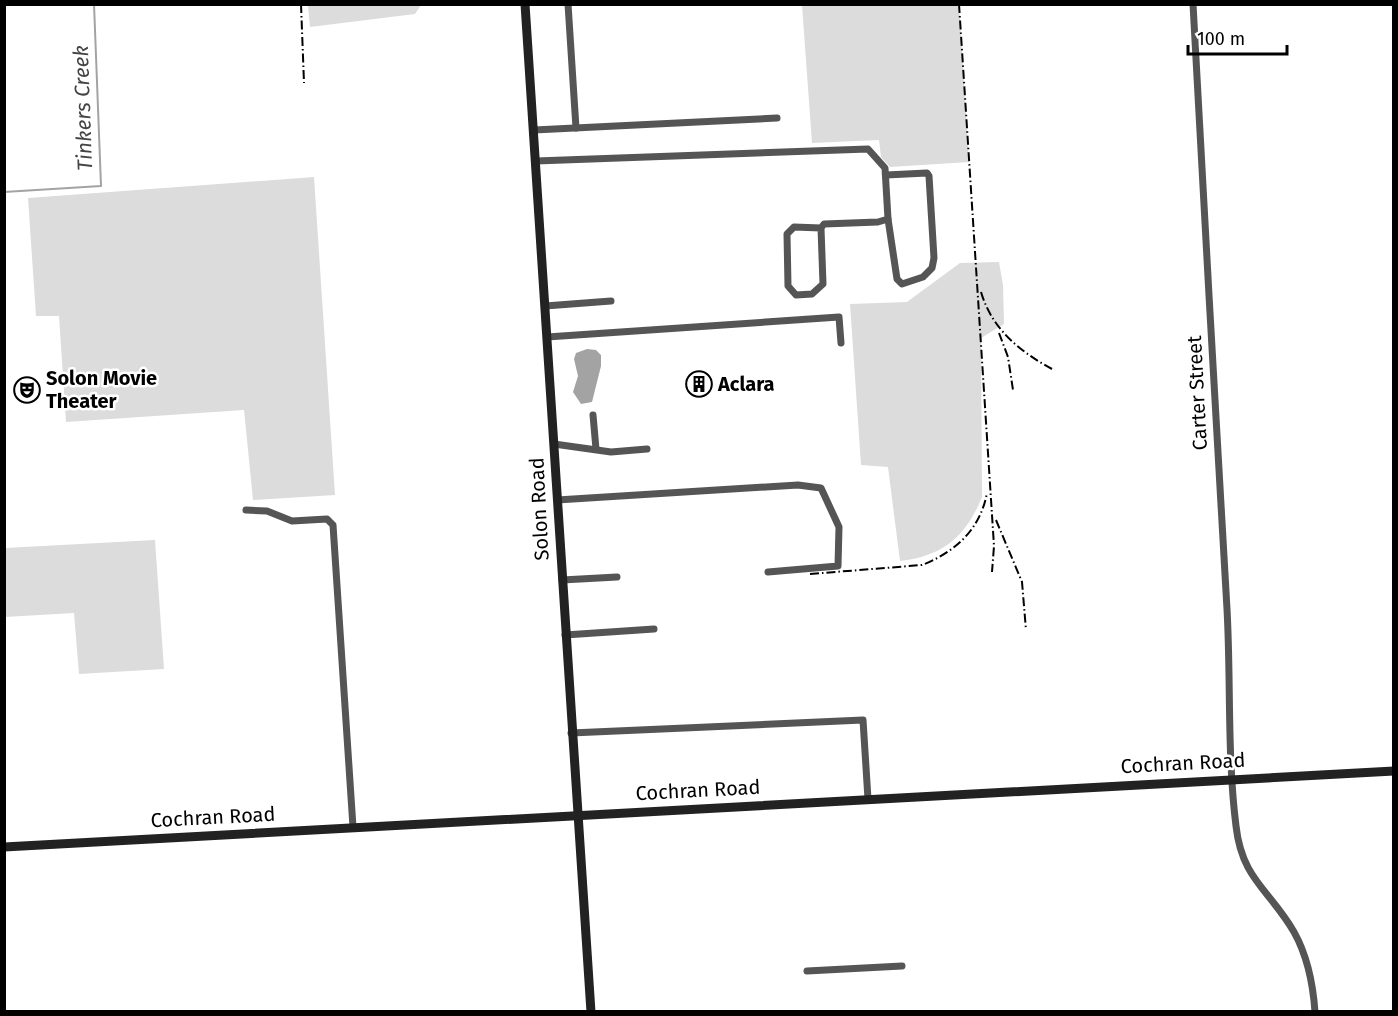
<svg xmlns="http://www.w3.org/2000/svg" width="1398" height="1016" font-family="'Fira Sans',sans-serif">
<rect width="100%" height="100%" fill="#fff"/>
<g fill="#dcdcdc">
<polygon points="308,5 308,4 421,5 415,14 310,27"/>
<polygon points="802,5 959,5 969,162 890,167 881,157 879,140 812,143"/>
<polygon points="314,177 335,495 253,500 244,410 66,422 59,316 36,316 28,198"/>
<path d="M999 262 1003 285 1004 324 981 338 982 497C966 536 944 556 900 561L888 467 861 465 850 304 907 302 960 263Z"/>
<polygon points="155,540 164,669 79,674 74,613 5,617 5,548"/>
</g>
<polygon fill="#a3a3a3" points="587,349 596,350 601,355 601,366 592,402 581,404 573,392 578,376 574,359 576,353"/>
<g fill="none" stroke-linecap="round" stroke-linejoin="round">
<polyline stroke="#a3a3a3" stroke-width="2" points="4,192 101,186 94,4"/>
<g stroke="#555" stroke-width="7">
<polyline points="568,4 576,128"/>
<path d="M1193 4C1204 206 1215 407 1227 609 1231 681 1227 754 1236 826 1242 880 1270 890 1294 932 1308 957 1313 983 1315 1012"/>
<polyline points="534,130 777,118"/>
<polyline points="536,161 868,149 885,168 888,219 878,222 824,224 821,228 823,284 812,294 796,295 788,286 787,234 794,227 821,228"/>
<polyline points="886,175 927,173 929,176 934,258 932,268 923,277 902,284 897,279 888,219"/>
<polyline points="545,306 611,301"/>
<polyline points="547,337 839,317 841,343"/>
<polyline points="593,415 596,449"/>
<polyline points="554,444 611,452 647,449"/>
<polyline points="557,500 798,485 821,488 839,527 838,566 768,572"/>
<polyline points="246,510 267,511 292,521 327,519 333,525 353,827"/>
<polyline points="562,580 617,577"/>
<polyline points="565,635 654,629"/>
<polyline points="571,733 863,720 868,799"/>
<polyline points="807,971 902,966"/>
</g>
<g stroke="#222" stroke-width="9">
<polyline points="525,4 591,1012"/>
<polyline points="4,847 1394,771"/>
</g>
<g stroke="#000" stroke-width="2" stroke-dasharray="9 3 1.5 3" stroke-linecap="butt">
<polyline points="301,4 304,83"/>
<polyline points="959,4 994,546 992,572"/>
<path d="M981 292C992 329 1019 351 1052 369"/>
<polyline points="999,333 1008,357 1013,390"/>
<polyline points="996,520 1022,582 1026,630"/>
<path d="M810 574 922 565C955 552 980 530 987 493"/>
</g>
</g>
<defs>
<g id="building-ring" transform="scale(1.35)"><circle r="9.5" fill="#fff" stroke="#000" stroke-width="1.5"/><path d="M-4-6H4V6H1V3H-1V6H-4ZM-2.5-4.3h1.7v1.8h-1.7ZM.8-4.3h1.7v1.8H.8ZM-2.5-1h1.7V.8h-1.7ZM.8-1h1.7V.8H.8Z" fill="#000"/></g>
<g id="theatre-ring" transform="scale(1.35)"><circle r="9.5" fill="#fff" stroke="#000" stroke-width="1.5"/><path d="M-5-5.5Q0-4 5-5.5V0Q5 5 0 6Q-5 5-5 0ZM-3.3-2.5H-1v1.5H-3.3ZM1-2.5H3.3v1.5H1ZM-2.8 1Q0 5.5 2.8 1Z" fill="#000"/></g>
</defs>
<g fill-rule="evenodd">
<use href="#building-ring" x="699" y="384"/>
<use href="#theatre-ring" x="27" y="390"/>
</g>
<g text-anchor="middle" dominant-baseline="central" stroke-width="5" stroke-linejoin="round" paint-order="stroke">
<g font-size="20" font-weight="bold" fill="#000" stroke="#fff" text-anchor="start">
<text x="46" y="378">Solon Movie<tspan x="46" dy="23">Theater</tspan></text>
<text x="718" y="384">Aclara</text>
</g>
<g font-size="20" fill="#000" stroke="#fff">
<text transform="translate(1197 393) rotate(-93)">Carter Street</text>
<text transform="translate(539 509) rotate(-93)">Solon Road</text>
<text transform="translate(1183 763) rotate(-3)">Cochran Road</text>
<text transform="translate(698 790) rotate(-3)">Cochran Road</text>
<text transform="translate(213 817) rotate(-3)">Cochran Road</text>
</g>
<g font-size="21" font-style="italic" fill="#444" stroke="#fff">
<text transform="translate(83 108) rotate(-92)">Tinkers Creek</text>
</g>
</g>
<rect width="1398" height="1016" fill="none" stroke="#000000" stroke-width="12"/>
<path d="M1188 45v9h99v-9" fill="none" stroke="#000000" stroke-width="3"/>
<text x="1197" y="45" font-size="18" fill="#000000" stroke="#ffffff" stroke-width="4.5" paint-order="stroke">100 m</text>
</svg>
